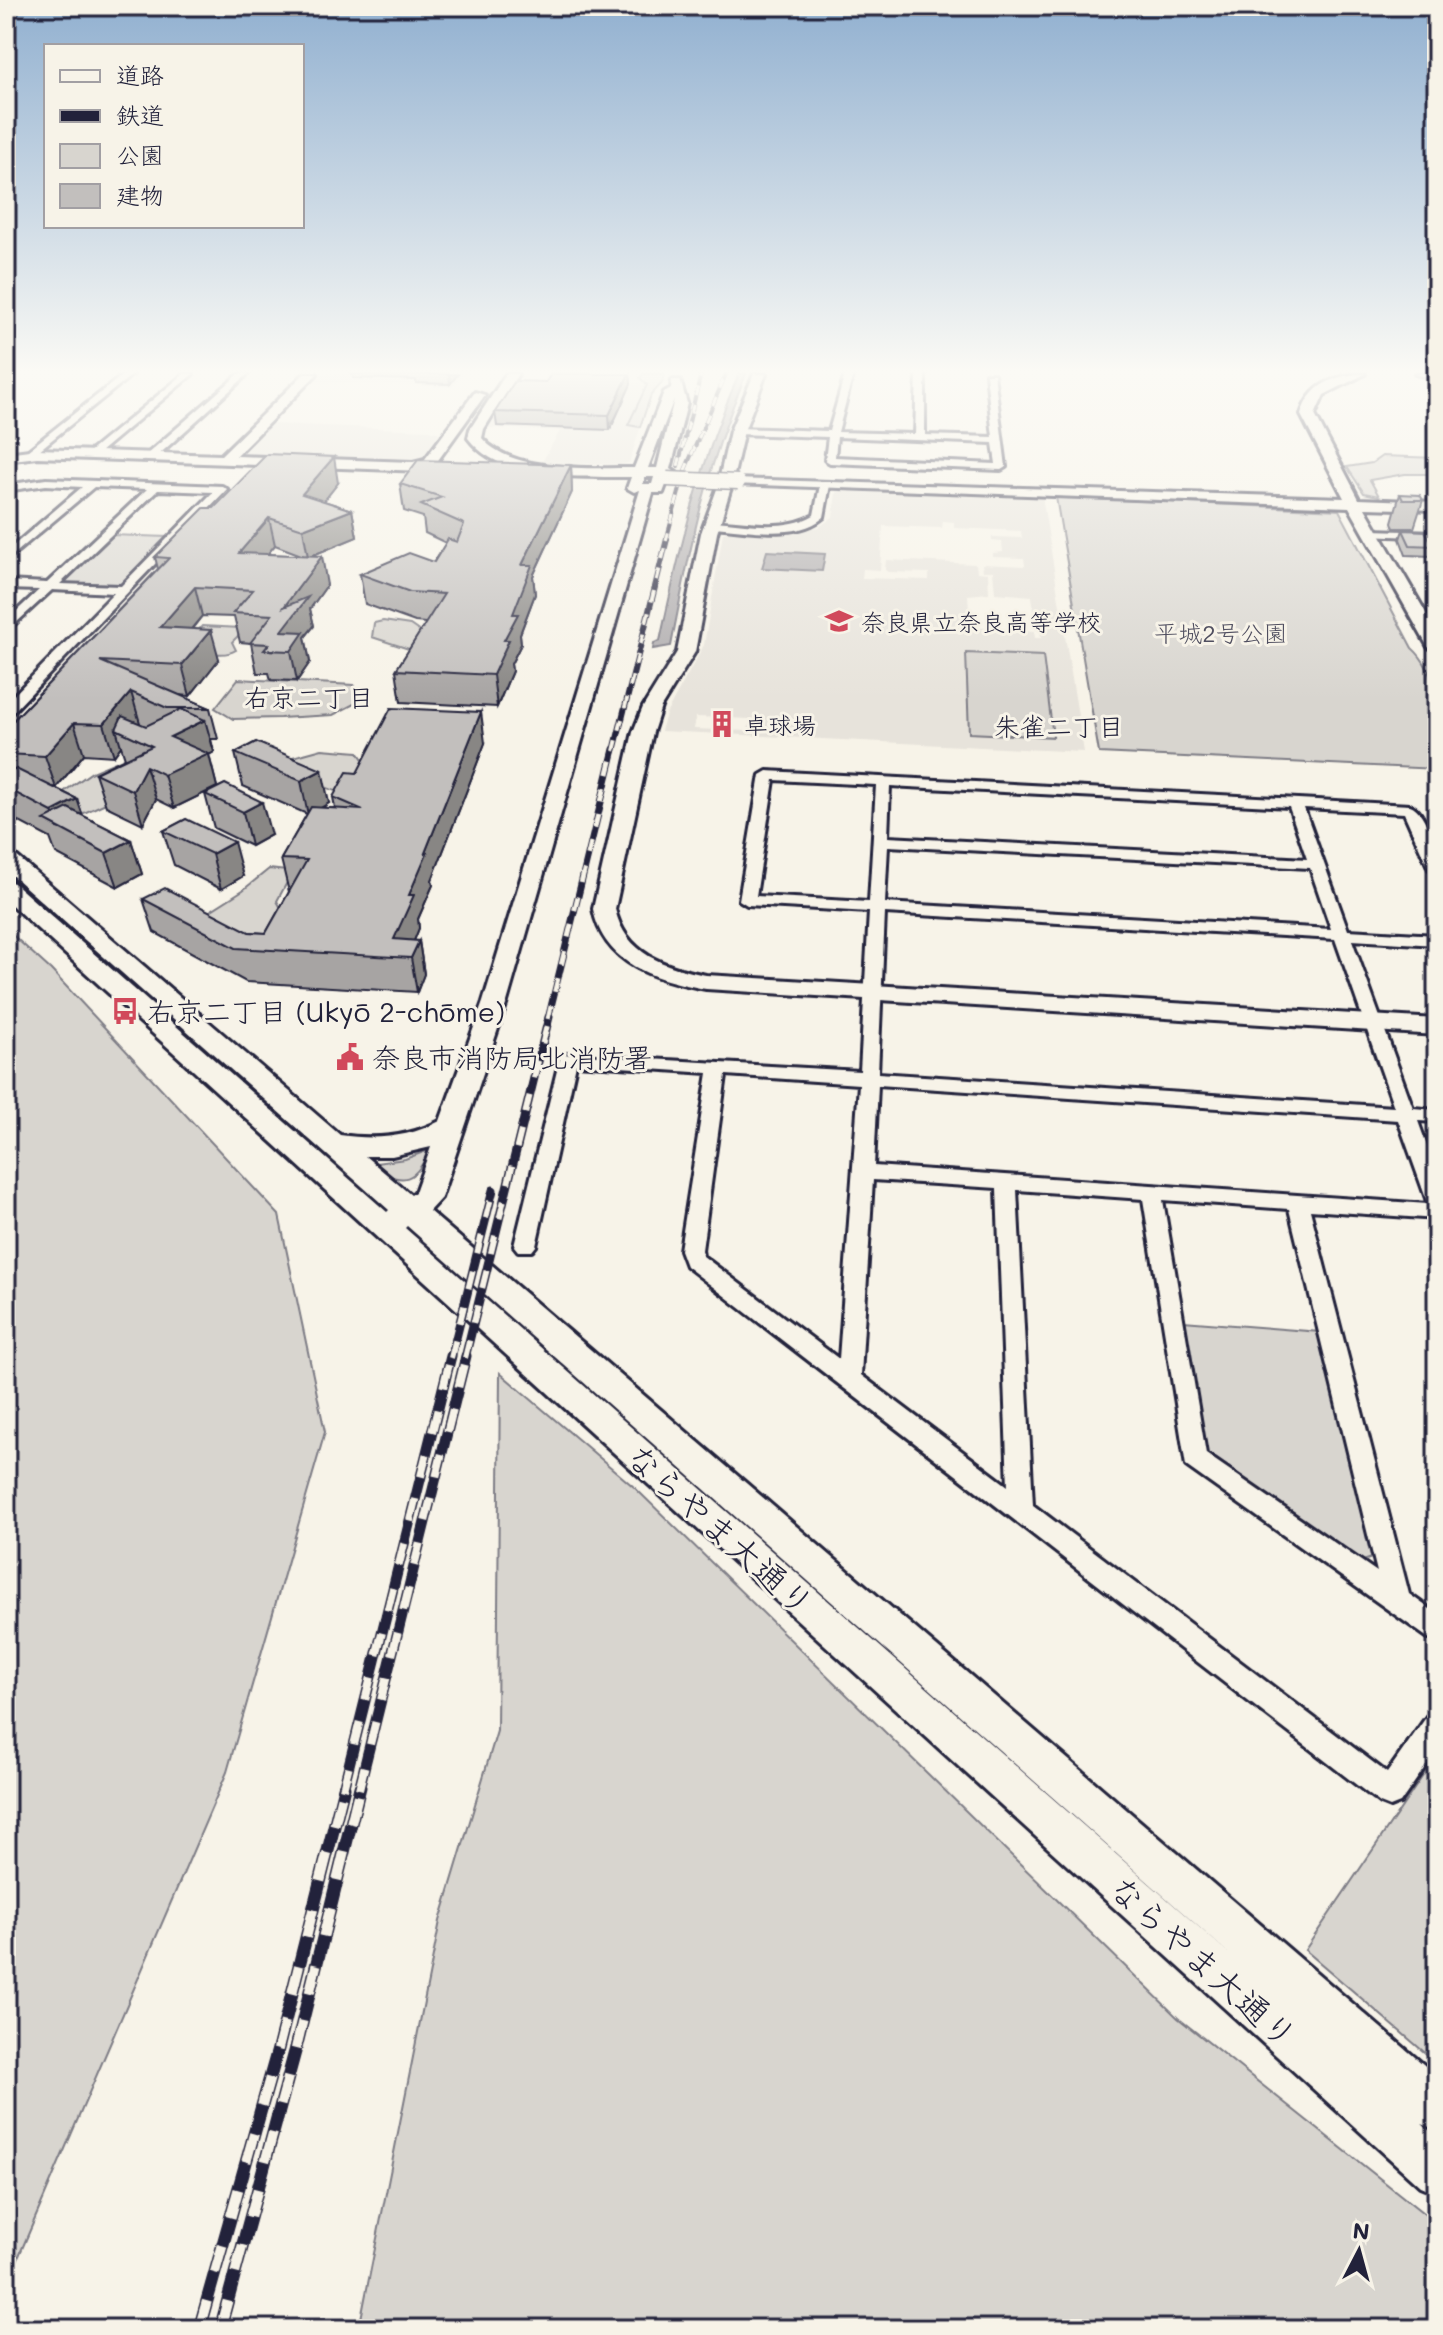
<svg xmlns="http://www.w3.org/2000/svg" width="1443" height="2335" font-family="Mali,'Klee One',sans-serif">
<rect width="100%" height="100%" fill="#f7f3e8"/>
<filter id="ink" filterUnits="userSpaceOnUse"><feTurbulence type="fractalNoise" baseFrequency=".0125" numOctaves="2"/><feDisplacementMap in="SourceGraphic" scale="16" xChannelSelector="R" yChannelSelector="G"/><feConvolveMatrix kernelMatrix="1 2 1 2 8 2 1 2 1" color-interpolation-filters="sRGB"/></filter>
<g filter="url(#ink)">
<g fill="#e7e3db" fill-rule="evenodd">
<polygon points="320,374 462,374 453,387 312,382"/>
<polygon points="520,380 661,384 651,395 629,463 619,465 542,462 560,431 488,428"/>
<polygon points="270,424 429,430 440,433 420,461 415,462 241,454"/>
<path d="M843 489 1042 496 1084 752 661 731 666 714 704 645 723 533 733 530 787 532 819 527 833 517 836 492ZM943 521 954 522V528L1021 531 1022 538 992 537V541L1002 542 1003 552 993 553V557L1024 558 1025 566 982 564 983 571H993L995 593 1032 596 1034 612 1038 614 1035 615 1036 630H1040L1041 638H1035L1034 631 970 627 968 595 989 593 988 573 977 572 976 564 886 560 885 570 888 572 929 573V580L862 578 863 569 880 570 883 526 942 528ZM696 717 750 719V720L748 731 694 729Z"/>
</g>
<g fill="#d8d5cf" stroke="#7d7c85" stroke-width="2">
<polygon points="643,374 665,374 662,383 651,395 640,427 628,425 647,385 640,378"/>
<polygon points="1382,456 1437,458 1437,474 1405,474 1370,480 1379,496 1364,493 1347,467 1372,463"/>
<path d="M1056 497 1339 510 1412 648C1443 675 1437 728 1437 769L1099 753Z"/>
<polygon points="111,535 167,537 122,584 64,584 62,582"/>
<polygon points="383,621 410,625 423,634 415,651 372,637 374,623"/>
<path d="M202 626 241 628 242 632 232 642 236 650C221 659 202 650 186 645Z"/>
<polygon points="966,653 1043,656 1053,737 969,733"/>
<polygon points="238,679 354,685 358,702 333,715 280,718 233,719 215,708"/>
<polygon points="322,749 358,752 373,774 343,794 280,770 293,757"/>
<polygon points="127,757 123,795 82,814 52,800 92,772"/>
<polygon points="269,869 286,871 291,875 277,901 281,908 283,951 207,913 243,890"/>
<polygon points="6,929 51,970 279,1215 325,1432 227,1772 6,2286"/>
<path d="M429 1150C414 1188 398 1183 368 1164L405 1159Z"/>
<polygon points="1183,1321 1320,1332 1375,1557 1357,1563 1208,1460 1204,1452"/>
<polygon points="500,1373 634,1487 1178,2018 1437,2224 1437,2329 359,2329 440,1921 497,1731"/>
<polygon points="1437,1755 1437,2063 1305,1950"/>
</g>
<g fill="#aeabad" stroke="#76747f" stroke-width="2">
<path d="M739 374H746C706 467 690 546 671 646L653 649 654 643 660 641C680 547 700 462 739 374Z"/>
<polygon points="767,551 825,554 822,571 762,568"/>
</g>
<g fill="none" stroke-linecap="round" stroke-linejoin="round">
<polyline stroke="#ccc9c5" stroke-width="14" stroke-dasharray="14 7" stroke-linecap="butt" points="648,487 654,466"/>
<g stroke="#22223b" stroke-width="6">
<g id="street">
<polygon points="124,374 133,374 33,455 27,455 27,451"/>
<polygon points="184,374 193,374 94,457 88,457 88,453"/>
<polygon points="239,374 248,374 154,459 146,459 146,455"/>
<path d="M845 374H853L838 432 915 434 917 374H925V435L993 437 986 374H994L1006 467 1001 470 830 463 825 460 828 437 737 434 732 431 737 428 829 431ZM837 437 993 443 996 464 835 457Z"/>
<polygon points="1415,374 1433,374 1429,377"/>
<path d="M46 479 222 486 227 489 11 714 6 715V703L114 593 52 590 6 632V621L39 590 6 589V581L47 583 147 489 94 487 6 561V552L82 487 46 485 6 491V485ZM158 490 213 492 121 586 60 584Z"/>
<path d="M825 482 830 485 824 517C797 541 746 529 713 527L708 524 713 521C745 523 785 532 814 515L820 485Z"/>
<polygon points="1371,530 1437,532 1437,538 1367,535 1365,533"/>
<path d="M767 771 1410 805C1428 811 1437 856 1437 874L1429 869 1404 813 1304 808 1348 930 1437 935V945L1352 940 1413 1108 1437 1110V1122L1418 1121 1437 1174V1219L1310 1210 1409 1594 1437 1614V1641L1428 1638 1186 1466 1143 1199 1017 1190 1033 1505 1387 1773 1427 1716 1437 1712V1750L1400 1803 1390 1807 1380 1803 686 1266 680 1250 708 1073 576 1064 536 1246 532 1251H518L514 1246 561 1054 860 1071 869 912 747 905 739 900 760 775ZM774 780 876 785 869 902 756 896ZM890 786 1289 807 1307 859 888 837ZM888 846 1310 868 1331 929 885 903ZM885 913 1335 939 1394 1107 878 1073ZM726 1075 859 1084 839 1359 703 1256 702 1250ZM878 1085 1398 1120 1428 1204 874 1166ZM873 1180 997 1188 1008 1486 861 1375ZM1163 1200 1289 1209 1377 1572 1206 1454Z"/>
</g>
</g>
<g stroke="#22223b" stroke-width="6">
<g id="secondary">
<polygon points="304,374 317,374 236,456 413,462 425,459 475,392 485,395 436,463 456,465 456,471 451,472 37,457 6,461 6,453 37,449 221,455"/>
<path d="M506 374H518L484 429 482 438C511 473 591 468 634 468L664 392 671 388 672 380H680L687 403 671 469 677 473 669 477 663 493H653L507 1002 441 1198 429 1211 1437 2076V2130L1422 2124 1437 2137V2193L1420 2186 6 900V881L14 883 387 1212 389 1210 6 870V852L14 854 340 1135C375 1140 408 1138 440 1121L483 1002 640 490 634 492 627 488 631 477C581 476 501 483 468 438L470 429ZM674 399 657 468H648ZM645 477H654L652 484H643ZM431 1147 415 1192 411 1195 365 1156H392ZM407 1226 1234 1958 405 1228Z"/>
<path d="M754 374H766L744 431 733 479 1344 498 1301 415C1309 385 1336 374 1365 374L1324 395 1315 415 1359 499 1437 502V510L1365 508 1437 632V652L1428 647 1349 507 732 484 717 533 695 652 661 707 653 732 615 909C625 954 665 967 706 975L1437 1019V1035L706 989C656 980 604 965 593 909L633 732 643 707 677 652 701 533 717 489 730 431Z"/>
</g>
</g>
<use href="#street" fill="#f7f3e8" fill-rule="evenodd"/>
<use href="#secondary" fill="#f7f3e8" fill-rule="evenodd"/>
<g stroke="#22223b" stroke-width="4">
<g id="rail-far5">
<polyline points="678,466 701,374"/>
<polyline points="666,541 685,470 726,374"/>
</g>
</g>
<g stroke="#22223b" stroke-width="6">
<polyline id="rail-far4" points="614,751 667,539"/>
</g>
<g stroke="#22223b" stroke-width="7">
<polyline id="rail-far3" points="548,1019 614,749"/>
</g>
<g stroke="#22223b" stroke-width="9">
<g id="rail-far2">
<polyline points="451,1358 493,1190"/>
<polyline points="465,1358 549,1017"/>
</g>
</g>
<g stroke="#22223b" stroke-width="11">
<g id="rail-far1">
<polyline points="343,1789 451,1356"/>
<polyline points="359,1789 466,1356"/>
</g>
</g>
<g stroke="#22223b" stroke-width="13">
<g id="rail">
<polyline points="199,2329 278,2049 344,1787"/>
<polyline points="220,2329 296,2048 360,1787"/>
</g>
</g>
<use href="#rail-far5" stroke="#f7f3e8" stroke-width="3" stroke-dasharray="9" stroke-linecap="butt"/>
<use href="#rail-far4" stroke="#f7f3e8" stroke-width="4" stroke-dasharray="11" stroke-linecap="butt"/>
<use href="#rail-far3" stroke="#f7f3e8" stroke-width="5" stroke-dasharray="14" stroke-linecap="butt"/>
<use href="#rail-far2" stroke="#f7f3e8" stroke-width="6" stroke-dasharray="18" stroke-linecap="butt"/>
<use href="#rail-far1" stroke="#f7f3e8" stroke-width="8" stroke-dasharray="23" stroke-linecap="butt"/>
<use href="#rail" stroke="#f7f3e8" stroke-width="10" stroke-dasharray="29" stroke-linecap="butt"/>
<g stroke="#22223b" stroke-width="17" stroke-linecap="butt">
<polyline id="secondary-bridge" points="667,479 738,482"/>
</g>
<use href="#secondary-bridge" stroke="#f7f3e8" stroke-width="14"/>
</g>
<g fill="#a7a4a3" stroke="#22223b" stroke-width="2" fill-rule="evenodd">
<polygon points="349,374 458,374 450,384 416,383 416,380 353,378 353,375"/>
<polygon points="551,374 630,374 631,384 610,430 497,426 495,412 546,382"/>
<polygon points="571,465 572,492 533,576 535,594 520,634 521,644 511,664 512,671 497,707 401,702 396,670 426,623 415,622 365,604 360,574 434,562 446,543 425,533 423,517 404,511 400,484"/>
<path d="M338 483 324 501 352 510 357 537 311 556 327 585 310 609 314 626 305 637 310 662 297 681 271 680 269 673H257L251 643 240 642 234 617 202 616 192 629 219 659 190 696 179 695 210 708 218 739H211L214 752 209 755 217 787 174 808 156 799 143 824 106 806 95 773 125 758 121 746 114 756 84 754 56 788 53 787 77 799 83 816 131 840 142 874 118 887 56 854 50 838 6 815V728L158 569 155 557 214 508ZM275 545 304 556 267 554Z"/>
<polygon points="1400,494 1423,500 1414,528 1394,528 1392,522"/>
<polygon points="1403,530 1434,546 1431,556 1406,555 1400,539"/>
<polygon points="256,742 329,803 322,808 335,808 333,797 357,773 485,743 432,880 433,885 418,919 419,928 414,941 419,941 424,974 417,992 246,982 154,932 143,899 249,932 266,933 289,892 281,859 307,814 243,786 235,753"/>
<polygon points="225,784 271,835 251,846 214,828 205,794"/>
<polygon points="186,819 243,876 221,889 174,865 163,831"/>
</g>
<g fill="#888684" stroke="#22223b" stroke-width="2">
<polygon points="449,374 458,374 450,384"/>
<polygon points="629,374 630,374 631,384 610,430 609,415"/>
<polygon points="334,457 338,483 308,521 302,494"/>
<polygon points="571,465 572,492 533,576 535,594 520,634 521,644 511,664 512,671 497,707 493,675 513,614 522,565"/>
<polygon points="352,510 357,537 308,557 303,529"/>
<polygon points="269,518 275,545 245,581 239,553"/>
<polygon points="322,556 327,585 310,609 314,626 305,637 310,662 297,681 291,651 282,631 284,607"/>
<polygon points="195,587 202,616 168,657 160,627"/>
<polygon points="211,630 219,659 190,696 182,665"/>
<polygon points="131,692 140,723 130,735 116,729 121,746 114,756 104,724"/>
<polygon points="481,712 485,743 432,880 433,885 418,919 419,928 407,958 394,939 409,895 425,853"/>
<polygon points="205,720 214,752 209,755 217,787 174,808 164,775 170,737"/>
<polygon points="74,723 84,754 56,788 45,756"/>
<polygon points="146,766 156,799 143,824 133,791"/>
<polygon points="322,770 329,803 308,815 301,781"/>
<polygon points="77,799 89,833 58,828 52,812"/>
<polygon points="262,802 271,835 251,846 243,812"/>
<polygon points="131,840 142,874 118,887 106,853"/>
<polygon points="234,842 243,876 221,889 212,854"/>
<polygon points="419,941 424,974 417,992 411,958"/>
</g>
<g fill="#c2bfbd" stroke="#22223b" stroke-width="2">
<polygon points="551,374 629,374 609,415 495,412 515,381 546,382"/>
<polygon points="267,454 334,457 302,494 352,510 303,529 269,518 239,553 322,556 284,607 308,597 282,631 304,632 291,651 264,650 269,644 250,643 272,615 233,613 253,590 195,587 160,627 211,630 182,665 100,661 210,708 167,708 131,692 104,724 74,723 45,756 6,754 6,728 169,558 155,557 204,508 214,508"/>
<polygon points="418,460 571,465 522,565 532,565 513,614 518,614 504,640 509,640 493,675 396,670 444,594 410,592 360,574 409,553 434,562 448,539 457,542 464,524 421,505 442,497 400,484"/>
<polygon points="1400,494 1420,495 1423,500 1403,500"/>
<polygon points="1403,530 1425,531 1434,546 1410,545"/>
<polygon points="391,708 481,712 425,853 427,853 409,895 414,895 394,939 419,941 411,958 236,948 143,899 165,888 249,932 266,933 307,860 281,859 311,807 363,810 333,797 347,772 357,773"/>
<polygon points="181,709 205,720 170,737 209,754 164,775 146,766 133,791 95,773 152,746 116,729 122,716 146,726"/>
<polygon points="256,742 322,770 301,781 235,753"/>
<polygon points="16,769 77,799 52,812 6,788 6,774"/>
<polygon points="225,784 262,802 243,812 205,794"/>
<polygon points="68,808 131,840 106,853 44,820"/>
<polygon points="186,819 234,842 212,854 163,831"/>
</g>
</g>
<linearGradient id="sky" x2="0" y2="1"><stop stop-color="#91b0d0"/><stop offset="0.53" stop-color="#fbfaf5"/><stop offset="1" stop-color="#fbfaf5" stop-opacity="0"/></linearGradient>
<rect width="1443" height="700" fill="url(#sky)"/>
<defs>
<g id="school-bare" transform="scale(2.16)"><path d="M0-5L7-2L0 1L-7-2ZM-4 1L0 2.5L4 1V4Q0 6-4 4Z" fill="#d1495b" stroke="#f7f3e8" stroke-width="2.5" paint-order="stroke"/></g>
<g id="building-bare" transform="scale(2.16)"><path d="M-4-6H4V6H1V3H-1V6H-4ZM-2.5-4.3h1.7v1.8h-1.7ZM.8-4.3h1.7v1.8H.8ZM-2.5-1h1.7V.8h-1.7ZM.8-1h1.7V.8H.8Z" fill="#d1495b" stroke="#f7f3e8" stroke-width="2.5" paint-order="stroke"/></g>
<g id="bus-bare" transform="scale(2.16)"><path d="M-5-6H5V4H4V6H2V4H-2V6H-4V4H-5ZM-3.5-4V0h7V-4ZM-3.5 1.2v1.5H-2V1.2ZM2 1.2v1.5H3.5V1.2Z" fill="#d1495b" stroke="#f7f3e8" stroke-width="2.5" paint-order="stroke"/></g>
<g id="civic-bare" transform="scale(2.16)"><path d="M-.6-6.5H3V-4.5H.6V-3L4-1V1h2V6H-6V1h2V-1L-.6-3ZM-1.2 2.5V6h2.4V2.5Z" fill="#d1495b" stroke="#f7f3e8" stroke-width="2.5" paint-order="stroke"/></g>
</defs>
<g fill-rule="evenodd">
<use href="#school-bare" x="839" y="621"/>
<use href="#building-bare" x="722" y="724"/>
<use href="#bus-bare" x="125" y="1011"/>
<use href="#civic-bare" x="350" y="1057"/>
</g>
<g text-anchor="middle" dominant-baseline="central" stroke-width="6" stroke-linejoin="round" paint-order="stroke">
<g font-size="24" fill="#22223b" stroke="#f7f3e8" text-anchor="start">
<text x="861" y="621">奈良県立奈良高等学校</text>
<text x="744" y="724">卓球場</text>
</g>
<g font-size="24" fill="#504f60" stroke="#f7f3e8">
<text x="1221" y="632">平城2号公園</text>
</g>
<g font-size="26" fill="#22223b" stroke="#f7f3e8">
<text x="309" y="697">右京二丁目</text>
<text x="1059" y="726">朱雀二丁目</text>
</g>
<g font-size="28" fill="#22223b" stroke="#f7f3e8" text-anchor="start">
<text x="147" y="1011">右京二丁目 (Ukyō 2-chōme)</text>
<text x="372" y="1057">奈良市消防局北消防署</text>
</g>
<g font-size="34" fill="#22223b" stroke="#f7f3e8">
<text transform="translate(721 1529) rotate(42)">ならやま大通り</text>
<text transform="translate(1204 1961) rotate(42)">ならやま大通り</text>
</g>
</g>
<rect width="1443" height="2335" fill="none" stroke="#f7f3e8" stroke-width="32"/>
<rect x="16" y="16" width="1411" height="2303" fill="none" stroke="#22223b" stroke-width="3" filter="url(#ink)"/>
<rect x="44" y="44" width="260" height="184" fill="#f7f3e8" stroke="#a29fa3" stroke-width="2"/>
<rect x="60" y="70" width="40" height="12" fill="#f7f3e8" stroke="#a29fa3" stroke-width="2"/>
<text x="116" y="84" font-size="24" fill="#22223b">道路</text>
<rect x="60" y="110" width="40" height="12" fill="#22223b" stroke="#a29fa3" stroke-width="2"/>
<text x="116" y="124" font-size="24" fill="#22223b">鉄道</text>
<rect x="60" y="144" width="40" height="24" fill="#d8d5cf" stroke="#a29fa3" stroke-width="2"/>
<text x="116" y="164" font-size="24" fill="#22223b">公園</text>
<rect x="60" y="184" width="40" height="24" fill="#c2bfbd" stroke="#a29fa3" stroke-width="2"/>
<text x="116" y="204" font-size="24" fill="#22223b">建物</text>
<g transform="translate(1359 2251) rotate(6)" stroke="#f7f3e8" stroke-width="6" paint-order="stroke">
<path d="M0-6L14 30L0 20L-14 30Z" fill="#22223b"/>
<text y="-12" font-size="22" font-weight="bold" text-anchor="middle" fill="#22223b">N</text>
</g>
</svg>
